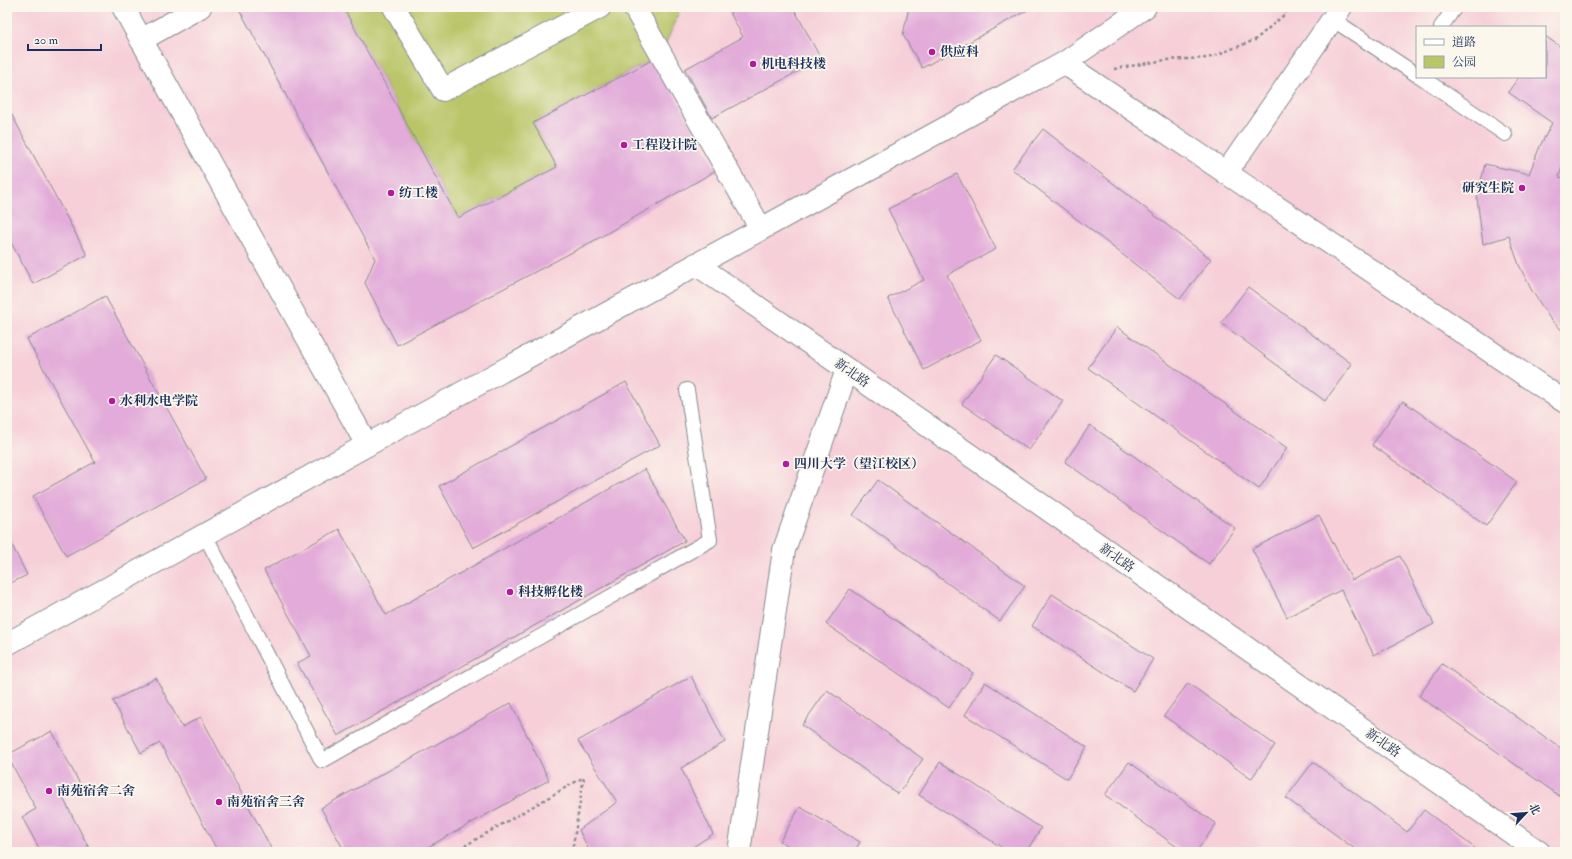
<svg xmlns="http://www.w3.org/2000/svg" width="1572" height="859" font-family="'IM FELL Double Pica','Noto Serif SC',serif">
<rect width="100%" height="100%" fill="#fbf7ec"/>
<filter id="ink" filterUnits="userSpaceOnUse"><feTurbulence type="fractalNoise" baseFrequency=".025" numOctaves="2"/><feDisplacementMap in="SourceGraphic" scale="8" xChannelSelector="R" yChannelSelector="G"/><feConvolveMatrix kernelMatrix="1 2 1 2 8 2 1 2 1" color-interpolation-filters="sRGB"/></filter>
<filter id="wash" filterUnits="userSpaceOnUse"><feTurbulence type="fractalNoise" baseFrequency=".012" numOctaves="4" result="noise"/><feDisplacementMap in="SourceGraphic" scale="16" xChannelSelector="R" yChannelSelector="G"/><feGaussianBlur stdDeviation="0.9" result="paint"/><feColorMatrix in="noise" values="0 0 0 0 0 0 0 0 0 0 0 0 0 0 0 0 0 1.4 0 .05"/><feComposite in="paint" operator="in"/></filter>
<g filter="url(#wash)">
<rect width="100%" height="100%" fill="#f2e1c4"/>
<path fill="#f6cfd8" fill-rule="evenodd" d="M7 7H1565V852H7ZM1417 27H1545V77H1417Z"/>
<polygon fill="#b9c567" stroke="#6a7a62" points="343,7 681,7 661,55 533,123 557,167 458,218"/>
<g id="blocks">
<g fill="#e2abd9">
<polygon points="238,7 343,7 458,218 557,167 533,123 654,59 717,170 597,239 397,345 365,283 375,259"/>
<polygon points="727,7 793,7 821,59 712,118 685,69 743,37"/>
<polygon points="909,7 1033,7 922,68 903,35"/>
<polygon points="1545,36 1565,50 1565,157 1559,177 1565,178 1565,333 1551,320 1532,291 1519,265 1509,236 1483,244 1477,198 1485,164 1529,174 1540,146 1552,123 1508,92 1519,77 1545,77"/>
<polygon points="7,106 87,255 33,284 7,235"/>
<polygon points="1043,129 1211,259 1180,299 1012,169"/>
<polygon points="957,174 996,249 947,275 981,340 924,370 888,298 924,280 888,209"/>
<polygon points="1248,287 1352,364 1325,401 1221,323"/>
<polygon points="105,296 206,479 66,556 33,496 95,462 27,339"/>
<polygon points="1117,327 1287,448 1259,489 1088,368"/>
<polygon points="996,355 1063,401 1029,450 962,404"/>
<polygon points="626,382 660,445 473,548 439,486"/>
<polygon points="1403,401 1517,482 1486,526 1372,445"/>
<polygon points="1090,425 1235,528 1209,564 1065,462"/>
<polygon points="645,469 685,541 338,736 297,663 311,656 264,570 339,529 386,615"/>
<polygon points="878,480 1025,586 1000,621 853,515"/>
<polygon points="1319,515 1352,580 1400,556 1434,624 1374,655 1341,590 1287,617 1252,549"/>
<polygon points="7,535 27,575 7,585"/>
<polygon points="850,589 973,673 949,708 826,624"/>
<polygon points="1052,594 1153,659 1133,691 1032,626"/>
<polygon points="1442,664 1565,751 1565,800 1419,696"/>
<polygon points="691,676 725,742 681,768 713,834 685,852 590,852 579,830 617,802 578,741"/>
<polygon points="156,678 182,727 201,717 273,852 218,852 160,743 141,753 113,701"/>
<polygon points="985,682 1087,747 1067,779 965,715"/>
<polygon points="1188,683 1275,745 1251,779 1164,716"/>
<polygon points="827,690 923,759 898,794 802,725"/>
<polygon points="511,703 549,780 419,852 345,852 321,808"/>
<polygon points="52,731 81,786 62,796 91,852 41,852 22,817 36,809 7,755"/>
<polygon points="940,762 1041,828 1026,852 1009,852 919,795"/>
<polygon points="1129,762 1216,824 1196,852 1184,852 1105,795"/>
<polygon points="1313,762 1407,832 1424,810 1480,852 1404,852 1398,847 1394,852 1359,852 1286,798"/>
<polygon points="800,807 860,842 854,852 799,852 780,841"/>
</g>
</g>
</g>
<g filter="url(#ink)">
<use href="#blocks" fill-opacity="0" stroke="#868891" stroke-width="1"/>
<g fill="none" stroke-linecap="round" stroke-linejoin="round">
<g stroke="#868891" stroke-width="16">
<g id="lane">
<polyline points="1332,19 1417,75"/>
<polyline points="1441,27 1455,7"/>
<polyline points="1421,77 1505,134"/>
<polyline points="205,535 322,761 710,540 687,390"/>
</g>
</g>
<g stroke="#868891" stroke-width="24">
<g id="street">
<polyline points="123,7 367,445 1064,63 1565,402"/>
<polyline points="394,7 443,90 600,7"/>
<polyline points="634,7 761,229"/>
<polyline points="141,40 200,7"/>
<polyline points="1064,63 1145,7"/>
<polyline points="1226,173 1341,7"/>
<polyline points="696,264 1539,852"/>
<polyline points="7,644 367,445"/>
<polyline points="739,852 784,550 847,370"/>
</g>
</g>
<g stroke="#868891" stroke-width="2.5" stroke-dasharray="3 3" stroke-linecap="butt">
<polyline points="1114,69 1165,60 1208,58 1255,40 1284,15 1289,7"/>
<polyline points="454,852 584,777"/>
<polyline points="572,852 584,777"/>
</g>
<use href="#lane" stroke="#fff" stroke-width="14"/>
<use href="#street" stroke="#fff" stroke-width="22"/>
</g>
</g>
<g fill="#b5179e" stroke="#fbf7ec" stroke-width="1.5">
<circle cx="932" cy="52" r="4"/>
<circle cx="753" cy="64" r="4"/>
<circle cx="624" cy="145" r="4"/>
<circle cx="1522" cy="188" r="4"/>
<circle cx="391" cy="193" r="4"/>
<circle cx="112" cy="401" r="4"/>
<circle cx="786" cy="464" r="4"/>
<circle cx="510" cy="592" r="4"/>
<circle cx="49" cy="791" r="4"/>
<circle cx="219" cy="802" r="4"/>
</g>
<g text-anchor="middle" dominant-baseline="central" stroke-width="3.5" stroke-linejoin="round" paint-order="stroke">
<g font-size="13" font-weight="bold" fill="#1b2f5e" stroke="#fbf7ec" text-anchor="start">
<text x="940" y="52">供应科</text>
<text x="761" y="64">机电科技楼</text>
<text x="632" y="145">工程设计院</text>
<text x="1514" y="188" text-anchor="end">研究生院</text>
<text x="399" y="193">纺工楼</text>
<text x="120" y="401">水利水电学院</text>
<text x="794" y="464">四川大学（望江校区）</text>
<text x="518" y="592">科技孵化楼</text>
<text x="57" y="791">南苑宿舍二舍</text>
<text x="227" y="802">南苑宿舍三舍</text>
</g>
<g font-size="13" fill="#1b2f5e" stroke="#fbf7ec">
<text transform="translate(852 373) rotate(35)">新北路</text>
<text transform="translate(1117 558) rotate(35)">新北路</text>
<text transform="translate(1383 743) rotate(35)">新北路</text>
</g>
</g>
<rect width="1572" height="859" fill="none" stroke="#fbf7ec" stroke-width="24"/>
<rect x="1416" y="26" width="130" height="52" fill="#fbf7ec" stroke="#a1a7b3"/>
<rect x="1424" y="39" width="20" height="6" fill="#ffffff" stroke="#a1a7b3"/>
<text x="1452" y="46" font-size="12" fill="#1b2f5e">道路</text>
<rect x="1424" y="56" width="20" height="12" fill="#b9c567" stroke="#a1a7b3"/>
<text x="1452" y="66" font-size="12" fill="#1b2f5e">公园</text>
<g transform="translate(1526 813) rotate(64)" stroke="#fbf7ec" stroke-width="3" paint-order="stroke">
<path d="M0-3L7 15L0 10L-7 15Z" fill="#1b2f5e"/>
<text y="-6" font-size="11" font-weight="bold" text-anchor="middle" fill="#1b2f5e">北</text>
</g>
<path d="M28 44v6h73v-6" fill="none" stroke="#1b2f5e" stroke-width="2"/>
<text x="34" y="44" font-size="12" fill="#1b2f5e" stroke="#fbf7ec" stroke-width="3" paint-order="stroke">20 m</text>
</svg>
